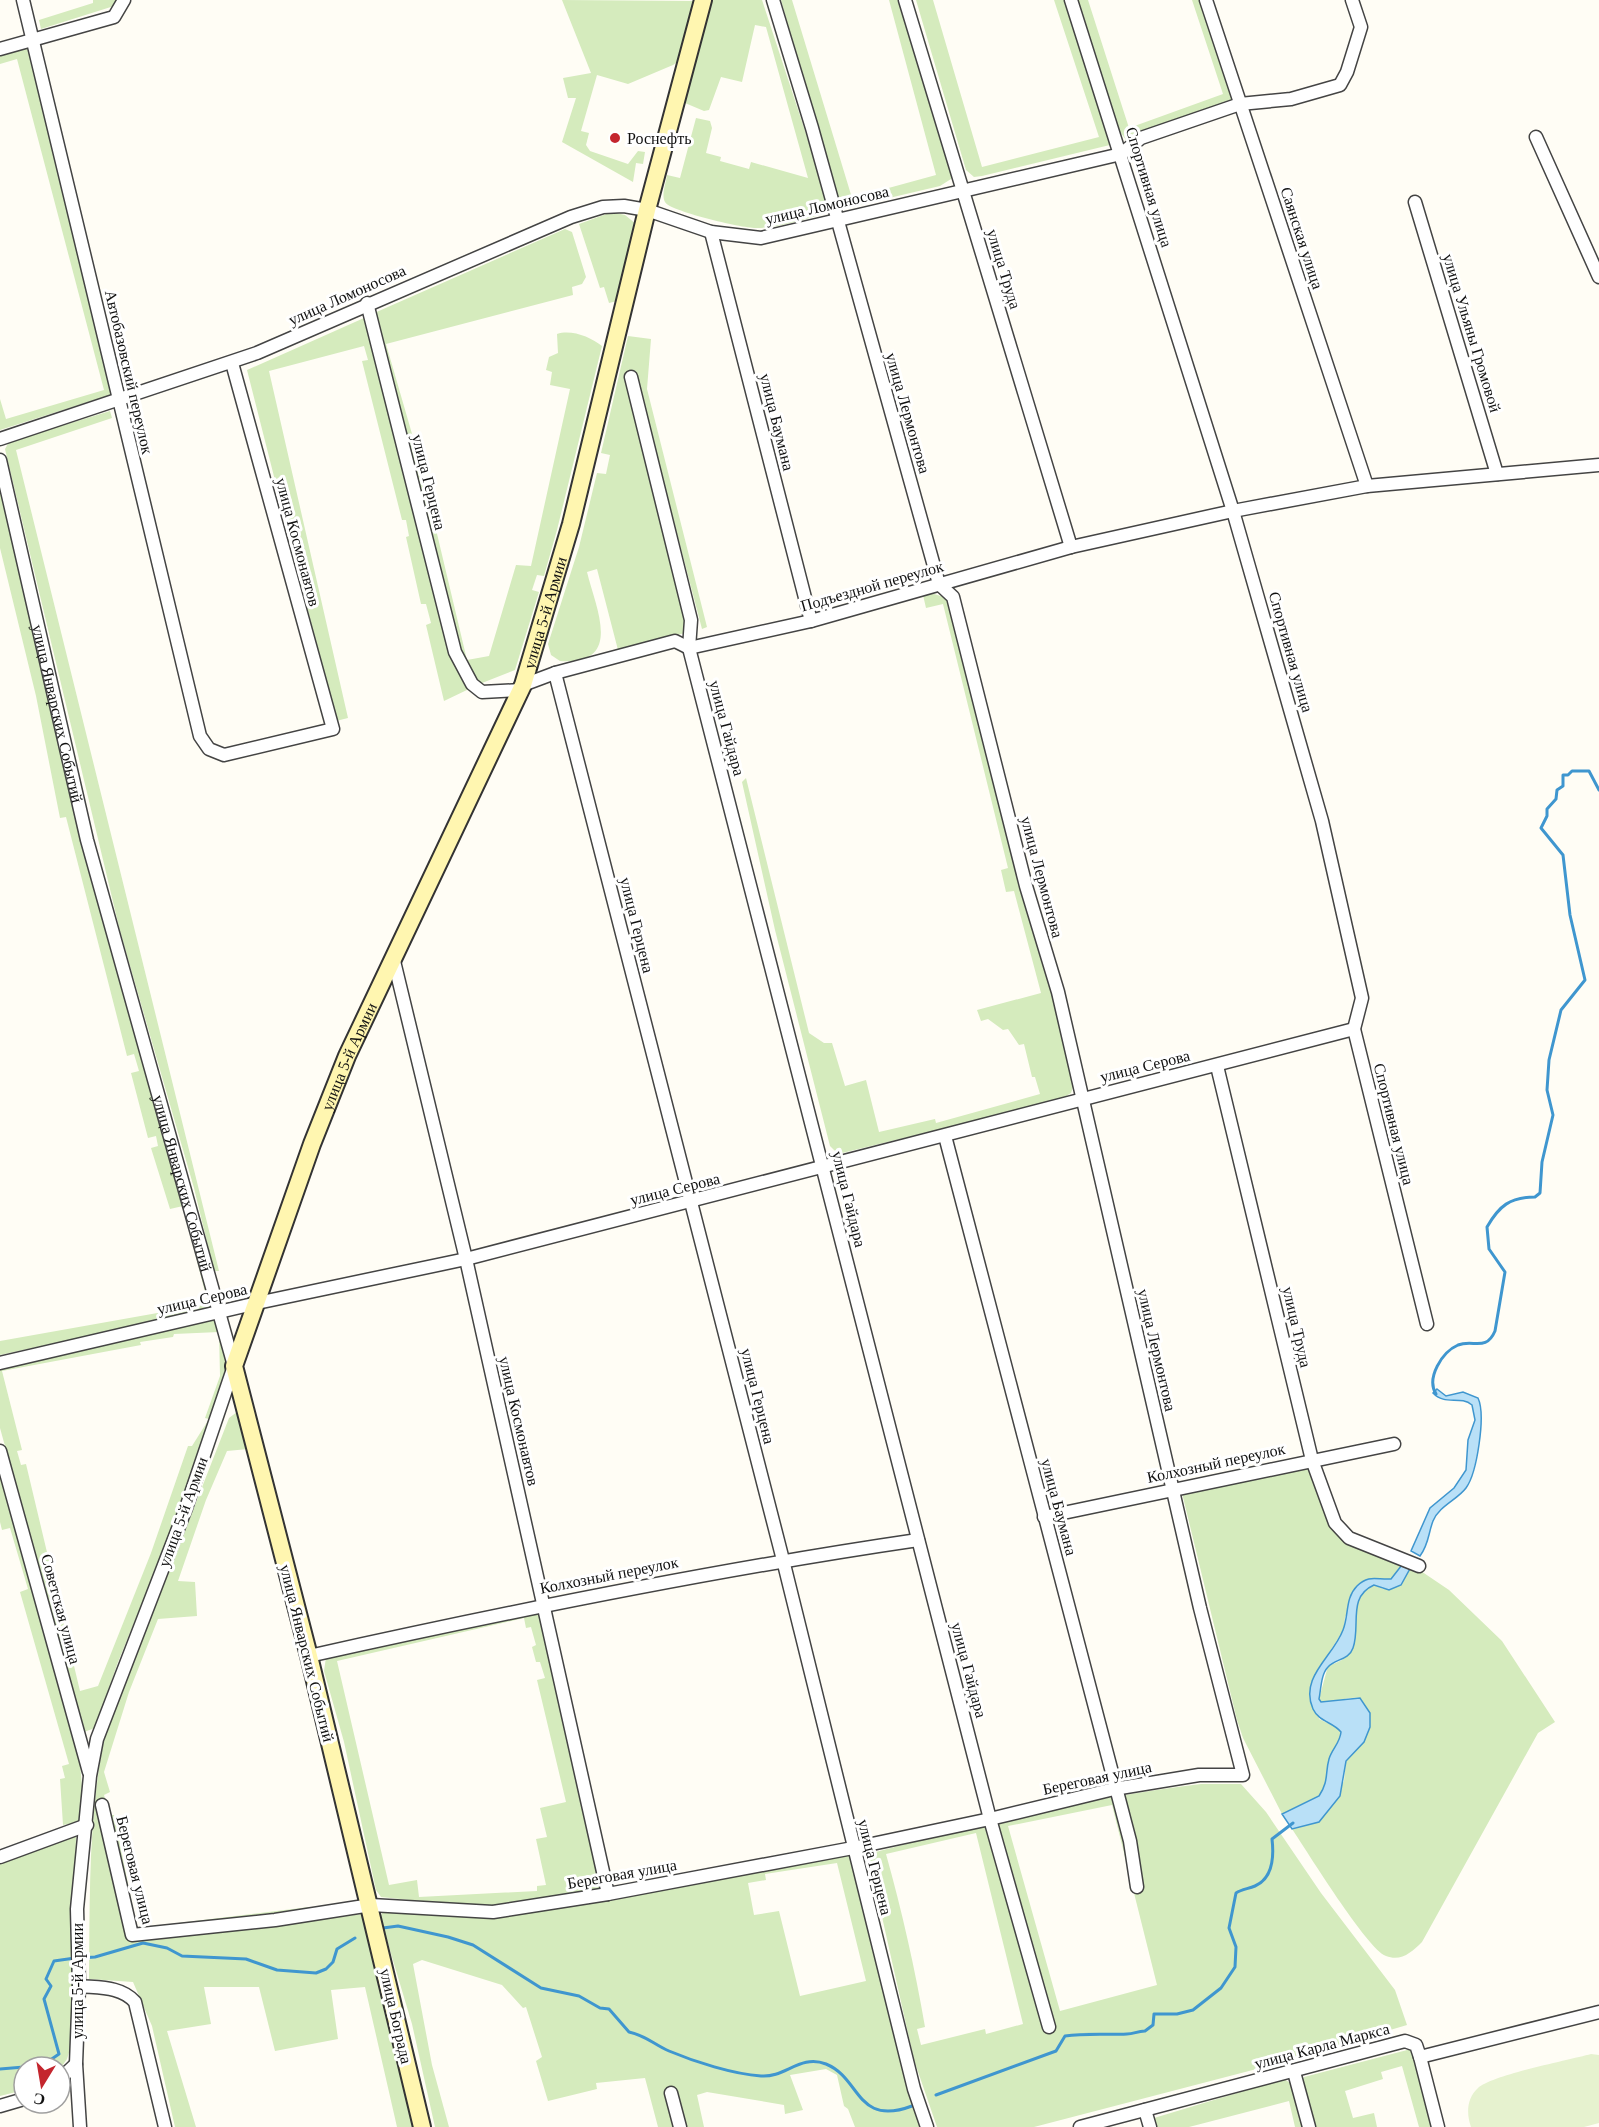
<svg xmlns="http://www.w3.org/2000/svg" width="1599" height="2127" font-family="'Times New Roman',serif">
<rect width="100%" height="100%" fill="#fffdf5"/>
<g fill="#d5ebbd" fill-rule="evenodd">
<polygon points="93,0 117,0 114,6 41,29 39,20 93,3"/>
<polygon points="562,0 696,1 680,60 673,65 628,84 597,75 581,131 589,133 586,145 590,151 628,164 638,151 645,152 643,164 636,163 633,182 562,142 576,98 568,98 563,78 591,73"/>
<path d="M712 0H762L830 207 825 214C803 219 779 228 757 228 745 229 669 211 665 202 661 195 666 183 667 175L680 178 696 118 710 121 712 128 706 153 721 157 720 161 749 169 751 162 808 178 766 27 755 25 742 82 721 77 709 110 704 111 685 103 684 98Z"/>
<polygon points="781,0 792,0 852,198 936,175 889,0 908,0 954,172 951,179 940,186 855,206 842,203 837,198"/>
<polygon points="916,0 933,0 982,167 1099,137 1054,0 1068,0 1114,144 982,176 974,177 966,170"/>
<polygon points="1077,0 1088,0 1129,128 1223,94 1192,0 1205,0 1238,99 1126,140 1118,129"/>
<polygon points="29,45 113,394 0,430 0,399 6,419 104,390 17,59 0,64 0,54"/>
<polygon points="612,212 625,215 636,224 621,300 609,303 604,287 600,288 579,224"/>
<path d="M565 229 572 232 586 277 582 284 572 287 573 295 386 344 419 458 467 660 489 656 516 565 531 566 570 389 550 385 552 372 546 370 549 357 558 353 557 334C571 329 591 337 602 346L557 530 544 576 537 575 532 590 539 592 515 670 482 683 477 681 460 659 372 314Z"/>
<polygon points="364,318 431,582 453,658 469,689 444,701 426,625 431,623 426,604 421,604 406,537 409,536 406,520 402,520 362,361 368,360 364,346 269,371 348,718 336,721 247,370"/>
<path d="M628 336 651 339 647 389 707 627 702 629 660 468 648 471 689 632 618 650 597 569 587 572C596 609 624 665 560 661L551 655 548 644 579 547 597 473 606 474 610 455 601 453Z"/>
<polygon points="110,411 112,418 16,450 219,1271 214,1271 194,1188 120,931 5,449 9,442"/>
<polygon points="0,481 212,1309 0,1355 0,1341 208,1304 183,1206 170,1209 151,1148 158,1146 156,1136 148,1138 131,1073 139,1071 134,1054 127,1056 66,817 60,818 36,696 0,548"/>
<polygon points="931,593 947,598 952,606 1067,1044 1074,1084 1071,1093 1060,1100 838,1154 830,1146 775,930 742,782 746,778 809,1033 824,1043 832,1043 845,1086 866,1080 879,1132 935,1119 936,1123 1040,1094 1035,1077 1032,1077 1024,1044 1019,1045 1008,1029 1003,1030 988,1019 981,1021 977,1010 1041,993 1014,891 1006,892 1001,870 1008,868 943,604 926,608 923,595"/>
<path d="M215 1320 223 1322 228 1372 167 1542 118 1662 95 1728 84 1732 0 1428V1364ZM219 1332 220 1376 205 1418 209 1419 192 1446H188L151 1553 98 1686 80 1691 26 1464 21 1465 17 1451 22 1450 2 1371 141 1345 140 1342 173 1337 174 1334Z"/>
<path d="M237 1412 248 1449 227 1451 206 1500 178 1581 195 1582 197 1616 158 1619 129 1692 104 1772 110 1792 104 1795 110 1815H114L137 1928 309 1907 311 1921 362 1914 416 2127H397L365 1987 331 1990 338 2039 275 2051 259 1987H204L211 2024 167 2031 196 2127H175L152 2026 133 1982 89 1979C90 1899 88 1814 105 1736L229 1418Z"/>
<path d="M1304 1467 1313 1472 1336 1532 1405 1561 1391 1579H1367L1345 1617 1344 1629 1313 1678 1319 1719 1336 1727 1341 1732C1340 1743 1332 1749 1329 1759 1325 1773 1329 1781 1319 1796L1282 1814 1243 1738 1237 1720 1182 1493Z"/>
<polygon points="0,1468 80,1764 82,1786 79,1822 63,1825 60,1779 65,1778 62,1766 69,1764 20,1592 28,1589 10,1528 2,1530 0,1522"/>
<path d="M1412 1565 1449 1590 1502 1641 1555 1722 1538 1733 1422 1942C1412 1952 1401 1962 1386 1956 1367 1949 1307 1851 1292 1829L1319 1822 1344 1781 1346 1761 1363 1742 1360 1698C1346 1696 1334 1703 1321 1702L1319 1699 1328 1666C1333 1664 1341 1661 1345 1658 1365 1636 1343 1598 1374 1585L1383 1589 1401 1585Z"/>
<path d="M539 1607 603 1889 505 1905 477 1907 381 1897 376 1890 344 1742 324 1671 326 1657ZM524 1618 526 1628 531 1627 536 1645 532 1647 536 1662H540L545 1678 537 1680 566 1802 540 1808 547 1837 536 1839 546 1885 537 1886V1891L419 1897 417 1880 389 1885 337 1661Z"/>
<path d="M1201 1784H1241L1266 1812 1321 1893 1395 1990 1407 2025 1272 2065 1034 2127H937L914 2060 868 1854C978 1825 1088 1797 1201 1784ZM1112 1805 1157 1985 1060 2011 1008 1826ZM976 1833 1023 2024 986 2034 985 2029 921 2045 917 2029 925 2027C915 1969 902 1911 886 1854Z"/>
<polygon points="76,1836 73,2040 67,2059 60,2069 24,2067 24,2090 0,2096 0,1861 58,1838"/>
<path d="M850 1850 923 2127H855L848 2109 844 2106 837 2075 826 2069 790 2075 803 2110 785 2114 784 2105 707 2092 697 2095 704 2127H658L645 2078 596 2083 597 2089 548 2101 536 2061 542 2057 526 2007 523 2008 502 1985 422 1960 413 1964 432 2065 449 2127H435L412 2024 380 1917 383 1912 396 1910 444 1914ZM837 1863 866 1981 800 1996 779 1911 754 1915 748 1883 766 1880 765 1874Z"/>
<polygon points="1411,2049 1433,2127 1419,2127 1402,2066 1381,2072 1383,2079 1345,2091 1353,2118 1374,2113 1377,2127 1314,2127 1302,2081 1304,2077"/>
<polygon points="1284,2079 1292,2084 1305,2127 1295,2127 1289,2101 1189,2127 1156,2127 1154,2118"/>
</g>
<path fill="#e6f2cf" d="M1591 2054 1599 2055V2123L1584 2127H1471C1466 2113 1467 2098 1478 2088 1492 2075 1569 2060 1591 2054Z"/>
<g fill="#b9e0f7" stroke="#3f96cf" stroke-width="1.5">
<path d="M1437 1389 1446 1396 1463 1392 1478 1398C1486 1415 1477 1473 1466 1488 1457 1500 1439 1506 1433 1521 1428 1534 1429 1544 1420 1556L1411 1551 1430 1508 1454 1488 1466 1470 1468 1440 1475 1420 1472 1405C1460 1395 1445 1406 1433 1393Z"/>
<path d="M1405 1561 1412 1565 1401 1585 1389 1590 1374 1585C1347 1597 1361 1626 1353 1648 1349 1660 1335 1659 1328 1667 1321 1674 1321 1689 1319 1699L1321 1702 1360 1698 1370 1713V1727L1364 1742 1346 1761 1340 1796 1319 1822 1292 1829 1282 1814 1319 1796C1329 1781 1325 1773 1329 1759 1332 1749 1340 1743 1341 1732 1333 1722 1319 1722 1313 1709 1299 1677 1333 1657 1343 1630 1349 1615 1345 1598 1357 1586 1369 1574 1377 1580 1391 1579Z"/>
</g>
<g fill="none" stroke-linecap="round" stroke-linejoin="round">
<g stroke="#3f96cf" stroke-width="3">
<path d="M1436 1394C1426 1378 1442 1352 1458 1345 1473 1339 1486 1352 1495 1331L1505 1272 1489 1249 1487 1227C1499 1206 1510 1197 1535 1197L1540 1193 1542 1162 1553 1115 1547 1090 1549 1060 1561 1010 1585 980 1570 915 1563 855 1541 828 1547 816V809L1556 799 1557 790 1563 786V775H1568L1572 771H1589L1599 790"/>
<path d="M383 1928 398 1926 448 1937 473 1945 541 1988 579 1996 600 2008 609 2009 629 2032C647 2036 653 2044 669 2051 695 2062 733 2074 761 2076 785 2078 800 2054 826 2064 861 2078 856 2127 912 2106"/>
<polyline points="81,1958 95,1957 143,1943 167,1948 182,1956 246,1959 277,1970 316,1973 326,1969 333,1962 337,1949 355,1938"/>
<polyline points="24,2067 43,2065 59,2054 44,1999 51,1986 46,1979 54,1961 75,1958"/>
<polyline points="0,2069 24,2067"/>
<path d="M936 2095 1056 2051 1065 2036C1086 2033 1106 2035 1127 2034 1134 2034 1137 2031 1145 2031L1153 2025 1154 2014H1177L1193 2010 1221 1988 1235 1967 1236 1947 1229 1928 1236 1893C1242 1889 1248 1889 1255 1886 1273 1878 1274 1856 1272 1839L1293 1823"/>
</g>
<g stroke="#444" stroke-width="15">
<g id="street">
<polyline points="23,0 200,736 209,749 224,755 333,729 232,363"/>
<polyline points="905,0 1071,547"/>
<polyline points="1071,0 1233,511 1322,821 1362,998 1354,1029 1427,1324"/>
<polyline points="1206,0 1367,486"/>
<polyline points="0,49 114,17 124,0"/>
<polyline points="1536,137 1599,277"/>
<polyline points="1415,202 1497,474"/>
<polyline points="711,232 811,621"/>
<polyline points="367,303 455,652 472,684 482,692 521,690"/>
<polyline points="631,377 691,620 689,648 990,1819 1049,2027"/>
<polyline points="0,439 257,353 571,217 603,207 624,206 647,210 711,232 761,238 1121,154 1141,138 1240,104 1291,99 1340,85 1347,72 1361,27 1352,0"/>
<path id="s1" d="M0 460 87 840 234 1366 186 1508 97 1739 90 1776 77 1909 79 1986 76 2064 80 2127"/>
<polyline points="555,673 783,1560 914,2089 927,2127"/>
<polyline points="523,685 555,673 675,641 689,648 811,621 1071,547 1233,511 1367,486 1599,465"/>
<polyline points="393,957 466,1259 608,1894"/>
<polyline points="1217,1066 1312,1460 1335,1523 1349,1538 1419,1566"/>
<polyline points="945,1136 1130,1841 1137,1887"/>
<polyline points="0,1363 257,1303 466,1259 1354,1029"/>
<polyline points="0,1451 89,1772"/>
<polyline points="1044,1517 1394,1444"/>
<path d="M309 1656C511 1611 713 1570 918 1540"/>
<polyline points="102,1805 132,1935 275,1920 371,1905 493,1912 608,1894 853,1848 990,1819 1114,1789 1199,1775 1243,1775 1200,1608 1058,992 1026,886 953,597 939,584 812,128 773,0"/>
<polyline points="0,1857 87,1825"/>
<path d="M79 1986C99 1988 121 1986 135 2002L165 2127"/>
<polyline points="1420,2057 1438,2127"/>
<polyline points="1294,2072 1309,2127"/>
<polyline points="60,2079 76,2064"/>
<polyline points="671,2093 680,2127"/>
<polyline points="0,2106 24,2099"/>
<polyline points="1145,2110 1150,2127"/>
<polyline points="1080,2127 1405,2041 1416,2045 1420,2057 1599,2012"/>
</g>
</g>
<g stroke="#333" stroke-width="20">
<g id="secondary">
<path id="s2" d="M422 2127 309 1656 234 1366 312 1144 347 1056 523 685 571 524 647 210 703 0"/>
</g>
</g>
<use href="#street" stroke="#fff" stroke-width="12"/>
<use href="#secondary" stroke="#fff6b0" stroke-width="16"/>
</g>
<circle fill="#c4262e" stroke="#fff" stroke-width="2" cx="615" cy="138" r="6"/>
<g text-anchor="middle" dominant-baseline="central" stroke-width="6" stroke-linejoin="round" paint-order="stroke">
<g font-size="16" fill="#111" stroke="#fff" text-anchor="start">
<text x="627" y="138">Роснефть</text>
</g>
<g font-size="16" fill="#111" stroke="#fff">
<text transform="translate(1149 187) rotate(73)">Спортивная улица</text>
<text transform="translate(827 205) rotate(-13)">улица Ломоносова</text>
<text transform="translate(1302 238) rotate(72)">Саянская улица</text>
<text transform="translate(1004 269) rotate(73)">улица Труда</text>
<text transform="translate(347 295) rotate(-24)">улица Ломоносова</text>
<text transform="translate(1472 333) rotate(73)">улица Ульяны Громовой</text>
<text transform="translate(129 372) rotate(77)">Автобазовский переулок</text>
<text transform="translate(908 413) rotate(74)">улица Лермонтова</text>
<text transform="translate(777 422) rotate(76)">улица Баумана</text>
<text transform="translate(429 482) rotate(76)">улица Герцена</text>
<text transform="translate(298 542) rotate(75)">улица Космонавтов</text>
<text transform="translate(872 586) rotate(-16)">Подъездной переулок</text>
<text stroke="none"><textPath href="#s2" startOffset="1600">улица 5-й Армии</textPath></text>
<text transform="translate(1291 652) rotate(74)">Спортивная улица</text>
<text stroke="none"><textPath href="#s1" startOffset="260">улица Январских Событий</textPath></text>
<text transform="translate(727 728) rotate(75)">улица Гайдара</text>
<text transform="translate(1042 877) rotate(75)">улица Лермонтова</text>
<text transform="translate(637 925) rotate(76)">улица Герцена</text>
<text stroke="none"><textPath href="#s2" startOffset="1114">улица 5-й Армии</textPath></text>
<text transform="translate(1145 1066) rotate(-14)">улица Серова</text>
<text transform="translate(1394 1124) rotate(76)">Спортивная улица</text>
<text stroke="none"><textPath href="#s1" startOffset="746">улица Январских Событий</textPath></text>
<text transform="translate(675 1189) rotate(-14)">улица Серова</text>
<text transform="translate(849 1199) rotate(76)">улица Гайдара</text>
<text transform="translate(202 1299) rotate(-13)">улица Серова</text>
<text transform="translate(1297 1327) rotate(77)">улица Труда</text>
<text transform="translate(1157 1350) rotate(77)">улица Лермонтова</text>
<text transform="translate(758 1396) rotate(76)">улица Герцена</text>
<text transform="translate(519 1421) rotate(77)">улица Космонавтов</text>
<text transform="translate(1216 1463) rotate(-12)">Колхозный переулок</text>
<text transform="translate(1059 1507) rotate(75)">улица Баумана</text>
<text transform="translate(183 1512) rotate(-70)">улица 5-й Армии</text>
<text transform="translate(609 1575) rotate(-11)">Колхозный переулок</text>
<text transform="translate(61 1609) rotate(75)">Советская улица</text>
<text transform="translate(307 1653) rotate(76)">улица Январских Событий</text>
<text transform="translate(969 1670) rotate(75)">улица Гайдара</text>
<text transform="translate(1097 1778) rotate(-12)">Береговая улица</text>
<text transform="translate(875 1867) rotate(76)">улица Герцена</text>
<text transform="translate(135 1870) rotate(76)">Береговая улица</text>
<text transform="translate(622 1874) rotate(-10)">Береговая улица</text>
<text transform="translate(77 1981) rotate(-90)">улица 5-й Армии</text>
<text transform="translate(396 2016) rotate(77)">улица Бограда</text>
<text transform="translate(1322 2046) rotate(-15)">улица Карла Маркса</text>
</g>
</g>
<g transform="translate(42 2085) rotate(191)"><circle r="28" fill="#ffffff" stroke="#a0a0a0" stroke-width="1.5"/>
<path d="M0-4.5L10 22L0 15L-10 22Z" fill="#c4262e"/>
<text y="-9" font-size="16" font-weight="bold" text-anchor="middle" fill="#111111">С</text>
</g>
</svg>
